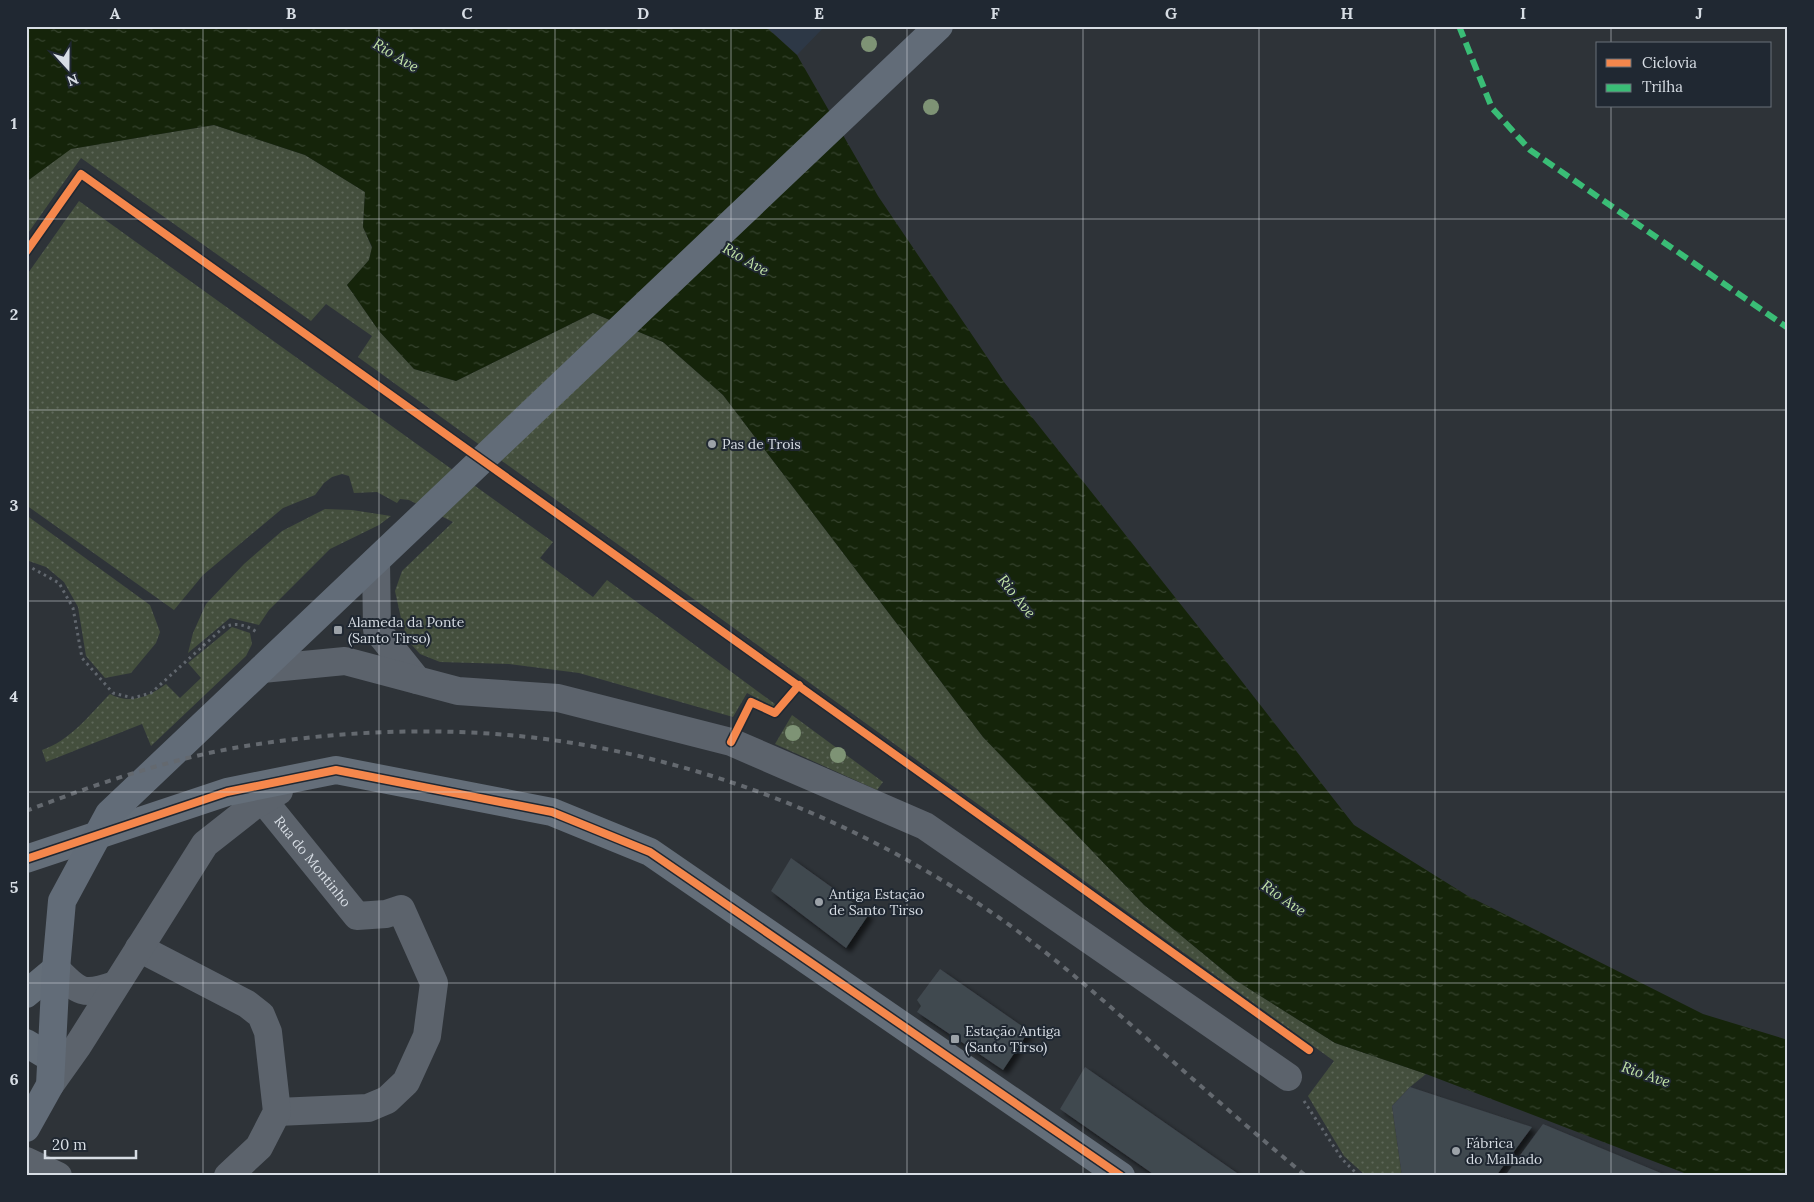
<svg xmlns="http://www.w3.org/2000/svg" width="1814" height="1202" font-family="Lora,serif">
<defs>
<pattern id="grass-dots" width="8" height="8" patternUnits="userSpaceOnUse" patternTransform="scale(1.25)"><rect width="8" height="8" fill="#444f3d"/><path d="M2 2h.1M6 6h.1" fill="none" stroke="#5e6859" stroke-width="1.8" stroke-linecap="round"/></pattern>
<pattern id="water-ripples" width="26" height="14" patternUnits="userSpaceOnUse" patternTransform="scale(1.25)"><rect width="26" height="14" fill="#15240a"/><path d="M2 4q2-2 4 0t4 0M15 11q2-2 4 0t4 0" fill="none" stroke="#36432e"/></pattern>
<filter id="shadow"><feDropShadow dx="4.5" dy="4.5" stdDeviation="2.5" flood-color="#0009"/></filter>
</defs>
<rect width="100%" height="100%" fill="#2e3338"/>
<polygon fill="#2d3846" points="765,26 825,26 797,55"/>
<g fill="url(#grass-dots)">
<polygon points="214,125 305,155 365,192 363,227 372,248 369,260 347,285 379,331 414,369 456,381 593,313 663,342 723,395 983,737 1144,905 1235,980 1335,1043 1426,1074 1410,1087 1392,1106 1402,1176 1366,1176 1344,1156 1308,1096 1334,1061 358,357 372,336 326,304 311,321 81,158 26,236 26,182 70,149"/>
<polygon points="79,201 553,542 540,558 593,597 607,580 775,704 774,707 747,693 733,717 579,673 509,664 440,662 420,654 409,642 402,623 395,591 402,571 453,522 409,500 400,499 397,503 377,492 354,493 349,476 342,474 332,477 324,483 315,495 283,508 203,575 174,610 26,505 26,276"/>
<polygon points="325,509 352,510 391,516 379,525 330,549 269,610 259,625 230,618 188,653 193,633 206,604 244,564 282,531"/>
<polygon points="26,515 150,605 160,632 156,643 131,673 105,678 86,656 78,607 64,582 46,567 26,560"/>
<path d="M232 627 250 633 252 644 246 656 151 746 142 724 46 762 42 750C70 741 90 714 110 694 130 705 150 696 166 684L180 698 201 678 188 663Z"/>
<polygon points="792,715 883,782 877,790 775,744"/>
</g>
<polygon fill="url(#water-ripples)" points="26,26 765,26 797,55 878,196 1004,382 1240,679 1354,825 1468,896 1703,1014 1788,1040 1788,1176 1692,1176 1426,1074 1335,1043 1235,980 1144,905 983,737 723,395 663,342 593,313 456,381 414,369 379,331 347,285 369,260 372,247 363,227 365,192 305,155 214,125 71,149 26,182"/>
<g fill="#41484f" filter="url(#shadow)">
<polygon points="791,858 869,914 846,948 771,891"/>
<polygon points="940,969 1029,1031 1003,1070 917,1012 921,1006 917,1000"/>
<polygon points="1085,1067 1237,1173 1235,1176 1156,1176 1060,1109"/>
<polygon points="1410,1087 1532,1127 1496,1176 1402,1176 1392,1106"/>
<polygon points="1543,1124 1668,1176 1505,1176"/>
</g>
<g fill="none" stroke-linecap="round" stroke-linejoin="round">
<g stroke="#61676e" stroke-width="3" stroke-dasharray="2.5 4" stroke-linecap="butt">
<path d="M26 568H32L59 583 73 608 82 658 113 693 133 698 151 693 224 627C236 622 247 625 258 633"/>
<polyline points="1304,1101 1342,1159 1359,1176"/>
</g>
<g stroke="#5c636c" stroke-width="28">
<polyline points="376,561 377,630 417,680"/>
<polyline points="262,669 345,661 458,691 558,698 731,742 925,826 1288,1077"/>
<path id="s1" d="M263 800 357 916 386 914 401 909 434 983 427 1036 406 1082 387 1100 368 1108 277 1112"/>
<polyline points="139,948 247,1004 261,1015 268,1032 277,1112 259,1147 228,1176"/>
<path d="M56 969C79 993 83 996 115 985"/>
<polyline points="50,1085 77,1047 205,844 252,807 279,791"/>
<polyline points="26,1161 58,1176"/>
</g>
<g stroke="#646e79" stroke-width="28">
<polyline points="26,859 227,792 336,770 552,812 650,852 1121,1176"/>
<polyline points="26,994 56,969"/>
<polyline points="26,1043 51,1058"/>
</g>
<polyline stroke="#626c78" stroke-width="28" points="26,1128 50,1085 56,969 62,901 109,814 939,26"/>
<path stroke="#64696f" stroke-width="4" stroke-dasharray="6 6" stroke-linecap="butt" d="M26 811C99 783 174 757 252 745 355 729 463 726 566 742 716 765 862 824 988 910 1035 942 1079 979 1122 1017 1183 1070 1243 1124 1306 1176"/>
<polyline stroke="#3abd76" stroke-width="6" stroke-dasharray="12 6" stroke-linecap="butt" points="1459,26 1492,108 1530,150 1788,328"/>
<g stroke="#202832" stroke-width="11">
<g id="cycleway">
<polyline points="26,252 81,174 1309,1050"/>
<polyline points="731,742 751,702 775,713 799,685"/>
<polyline points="26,859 227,792 336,770 552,812 650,852 1121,1176"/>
</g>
</g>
<use href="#cycleway" stroke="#f5874c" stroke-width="8"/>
</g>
<g fill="#7e9375">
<circle cx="869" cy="44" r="8"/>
<circle cx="931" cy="107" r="8"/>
<circle cx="793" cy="733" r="8"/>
<circle cx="838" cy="755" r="8"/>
</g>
<path fill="none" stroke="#d7dde4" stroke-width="1" stroke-opacity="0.55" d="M203 26V1176M379 26V1176M555 26V1176M731 26V1176M907 26V1176M1083 26V1176M1259 26V1176M1435 26V1176M1611 26V44M1611 106V1176M26 219H1788M26 410H1788M26 601H1788M26 792H1788M26 983H1788"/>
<g fill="#9ca2a8" stroke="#202832" stroke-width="2">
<circle cx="712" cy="444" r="5"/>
<rect x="333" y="625" width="10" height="10" rx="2.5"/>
<circle cx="819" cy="902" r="5"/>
<rect x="950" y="1034" width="10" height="10" rx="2.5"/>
<circle cx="1456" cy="1151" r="5"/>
</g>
<g text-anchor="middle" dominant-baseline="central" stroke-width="4" stroke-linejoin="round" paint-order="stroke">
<g font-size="14" fill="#d7dde4" stroke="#202832" text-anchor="start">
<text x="722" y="444">Pas de Trois</text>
<text x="348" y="622">Alameda da Ponte<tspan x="348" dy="16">(Santo Tirso)</tspan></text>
<text x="829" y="894">Antiga Estação<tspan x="829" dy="16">de Santo Tirso</tspan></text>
<text x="965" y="1031">Estação Antiga<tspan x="965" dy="16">(Santo Tirso)</tspan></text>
<text x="1466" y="1143">Fábrica<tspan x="1466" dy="16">do Malhado</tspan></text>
</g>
<g font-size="14" fill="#d7dde4" stroke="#202832">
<text stroke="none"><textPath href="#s1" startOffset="79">Rua do Montinho</textPath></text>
</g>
<g font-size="15" font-style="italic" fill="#c1e3a8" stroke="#202832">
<text transform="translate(396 55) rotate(31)">Rio Ave</text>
<text transform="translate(746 259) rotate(30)">Rio Ave</text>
<text transform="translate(1017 596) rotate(51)">Rio Ave</text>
<text transform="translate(1284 898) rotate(35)">Rio Ave</text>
<text transform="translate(1646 1074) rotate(19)">Rio Ave</text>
</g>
</g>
<rect width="1814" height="1202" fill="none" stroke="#202832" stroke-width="55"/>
<rect x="1596" y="42" width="175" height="65" fill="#202832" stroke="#697079"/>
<rect x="1606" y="59" width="25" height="8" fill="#f5874c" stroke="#697079"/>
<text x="1642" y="68" font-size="15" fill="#d7dde4">Ciclovia</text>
<rect x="1606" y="84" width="25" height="8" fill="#3abd76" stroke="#697079"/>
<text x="1642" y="92" font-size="15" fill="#d7dde4">Trilha</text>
<g transform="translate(68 68) rotate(159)" stroke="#202832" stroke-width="4" paint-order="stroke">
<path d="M0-4L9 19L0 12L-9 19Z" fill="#d7dde4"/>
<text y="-8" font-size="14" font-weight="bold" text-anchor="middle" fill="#d7dde4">N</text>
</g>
<path d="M45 1150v8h91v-8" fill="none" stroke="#d7dde4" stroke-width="2.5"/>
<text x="52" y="1150" font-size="15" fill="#d7dde4" stroke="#202832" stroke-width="4" paint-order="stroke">20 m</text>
<rect x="28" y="28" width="1758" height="1146" fill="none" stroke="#d7dde4" stroke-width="2"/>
<g font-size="16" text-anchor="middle" font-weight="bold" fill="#d7dde4">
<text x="115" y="19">A</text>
<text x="291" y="19">B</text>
<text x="467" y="19">C</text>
<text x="643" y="19">D</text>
<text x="819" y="19">E</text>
<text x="995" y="19">F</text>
<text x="1171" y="19">G</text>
<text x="1347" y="19">H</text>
<text x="1523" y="19">I</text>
<text x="1699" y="19">J</text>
<text x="14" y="129">1</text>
<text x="14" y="320">2</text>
<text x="14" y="511">3</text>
<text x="14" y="702">4</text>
<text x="14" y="893">5</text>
<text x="14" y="1085">6</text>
</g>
</svg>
